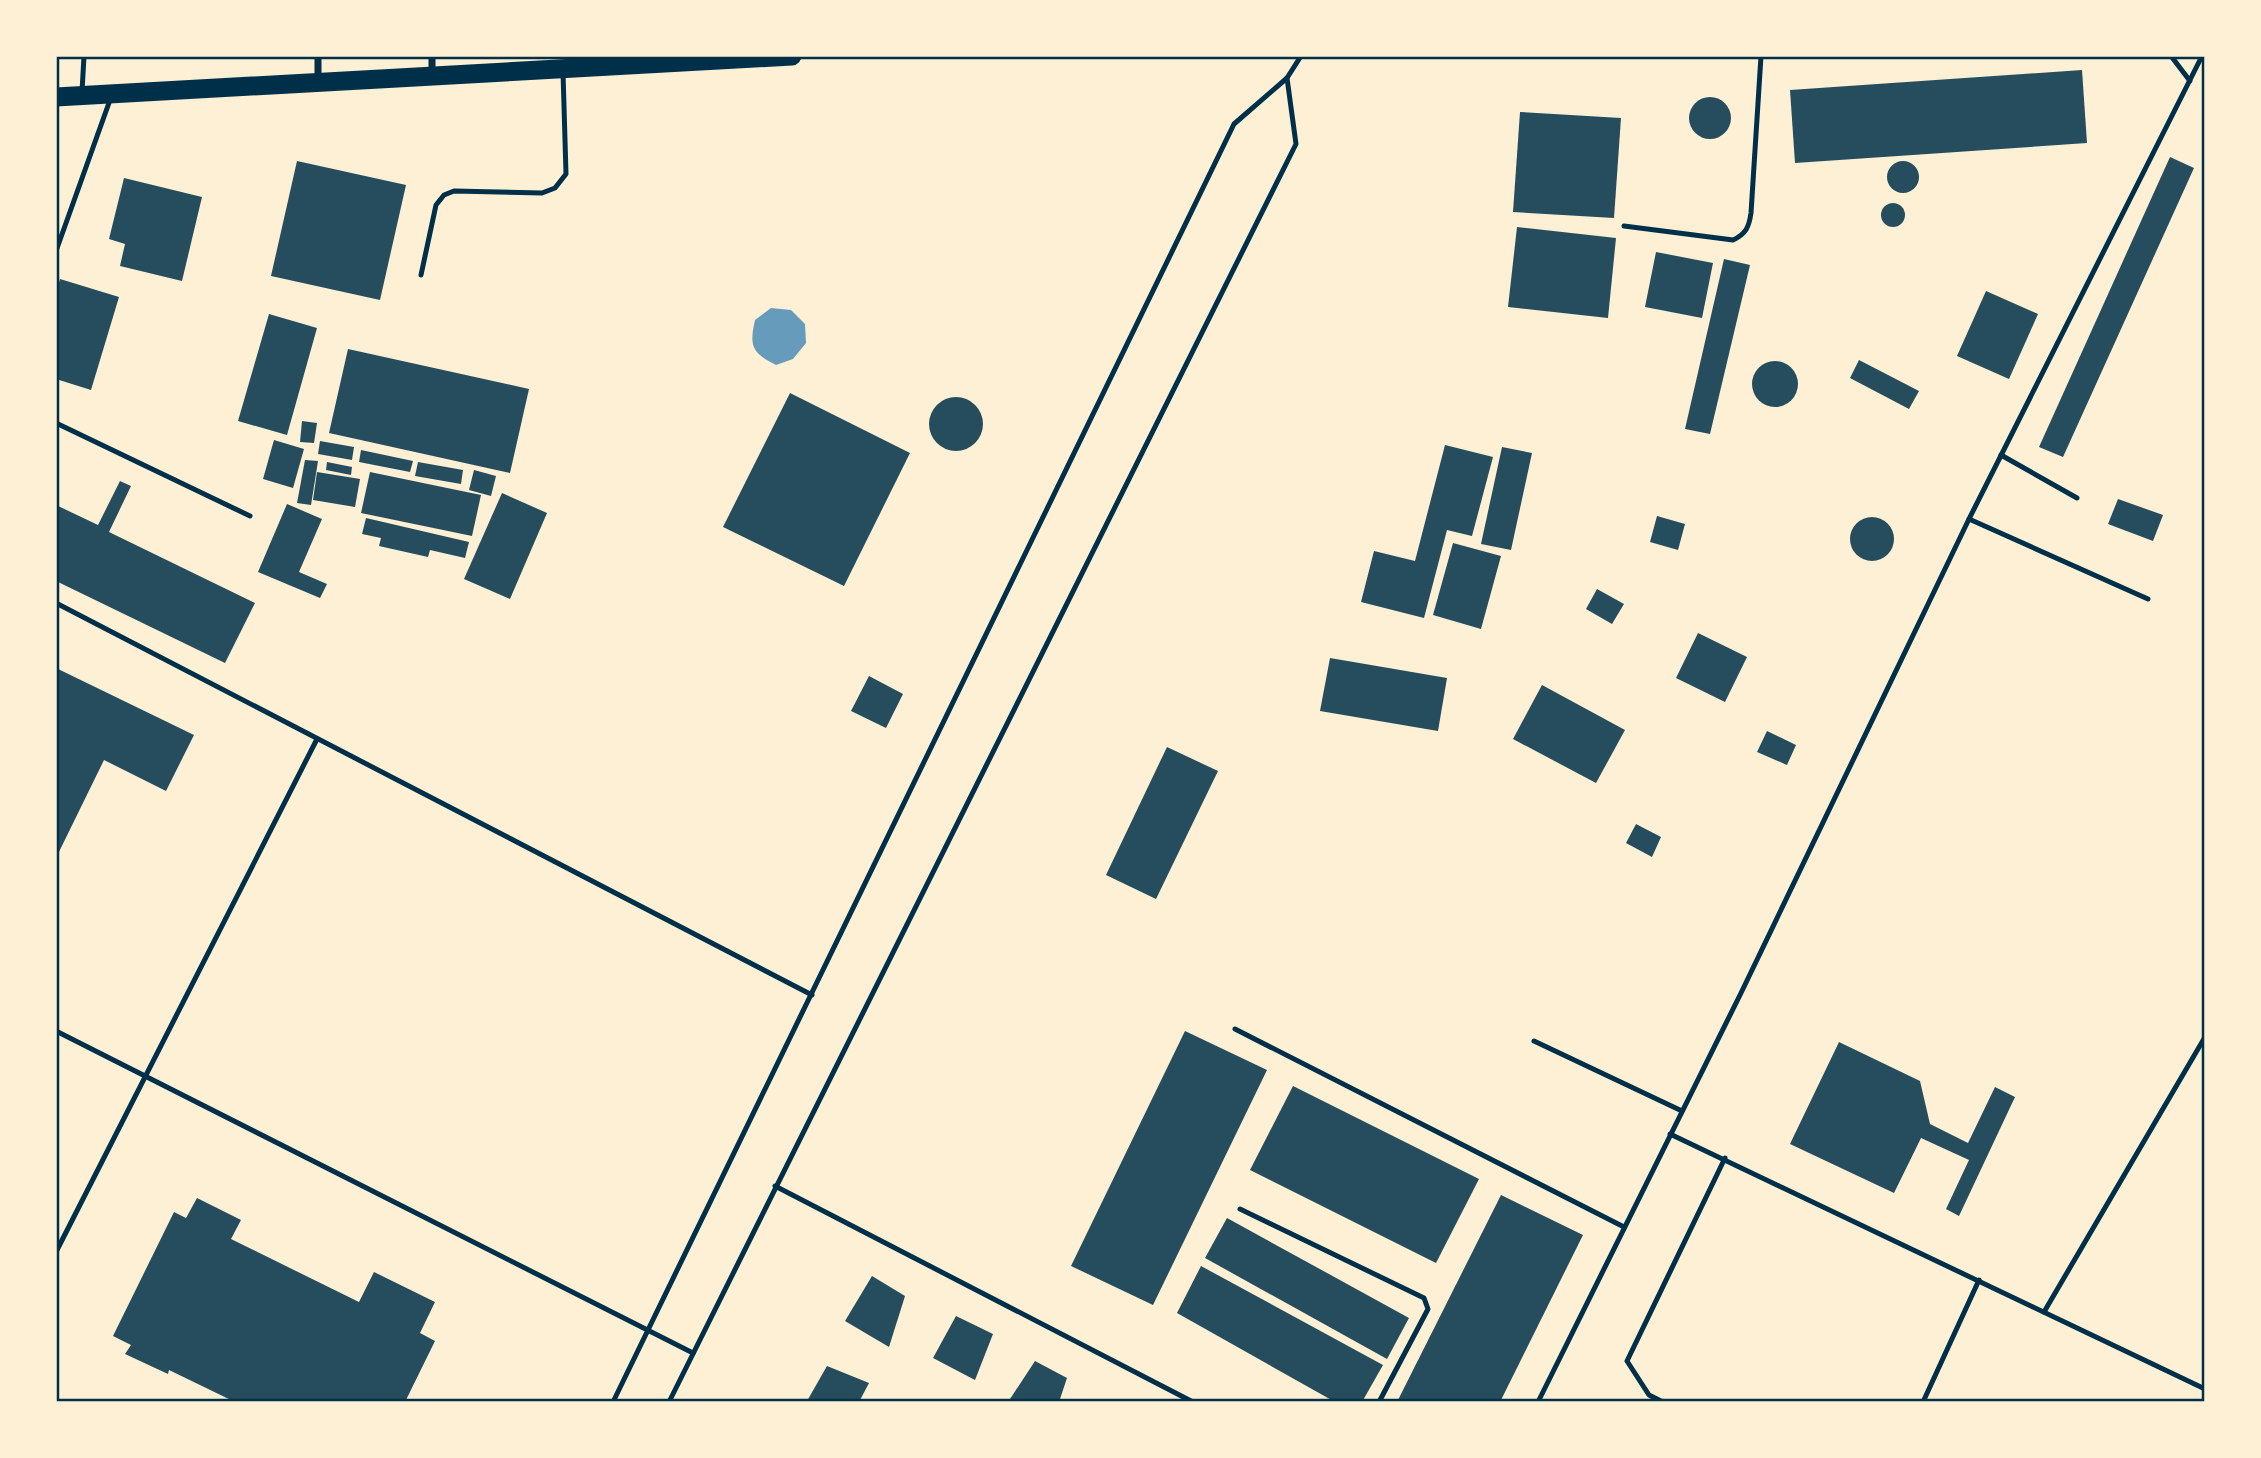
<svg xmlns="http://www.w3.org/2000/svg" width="2261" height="1458" font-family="Mulish,sans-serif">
<rect width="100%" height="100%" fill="#fdf0d5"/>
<path fill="#669bbc" d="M771 308 791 310 805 324 806 343 793 359 776 365C752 353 749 346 755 320Z"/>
<g fill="#264d5e">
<polygon points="2082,70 2087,143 1795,163 1790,90"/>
<circle cx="1710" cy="118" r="21"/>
<polygon points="1520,112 1621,118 1614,218 1513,212"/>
<polygon points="2170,157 2194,168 2063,457 2039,447"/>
<polygon points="297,161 406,185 380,300 271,276"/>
<circle cx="1903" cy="177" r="16"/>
<polygon points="124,178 202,197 182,281 120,266 125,244 109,239"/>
<circle cx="1893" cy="215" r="12"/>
<polygon points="1517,227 1616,238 1608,318 1508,307"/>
<polygon points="1656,252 1713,263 1702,318 1645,307"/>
<polygon points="1724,259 1750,265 1710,434 1685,429"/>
<polygon points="60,279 119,297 91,390 56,379 56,294"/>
<polygon points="1986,291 2038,314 2009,379 1957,356"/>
<polygon points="269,314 317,328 287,435 238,421"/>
<polygon points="348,349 529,389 510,473 329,433"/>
<polygon points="1859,360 1919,391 1909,409 1850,378"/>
<circle cx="1775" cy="384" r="23"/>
<polygon points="790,393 910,453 844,586 723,527"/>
<circle cx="956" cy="424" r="27"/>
<polygon points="302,421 317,423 314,443 300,442"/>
<polygon points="274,440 304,449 293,488 263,479"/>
<polygon points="320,441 354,447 352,460 318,454"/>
<polygon points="1445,445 1493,457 1472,536 1447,530 1424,618 1361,602 1374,551 1415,561"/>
<polygon points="1502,447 1532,453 1511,550 1481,544"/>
<polygon points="361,450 413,461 410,472 359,462"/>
<polygon points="305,460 318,461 311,505 297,503"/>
<polygon points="327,462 352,467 351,475 326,470"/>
<polygon points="418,462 463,470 461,484 415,476"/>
<polygon points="474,470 496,476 491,496 469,490"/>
<polygon points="317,472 360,479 355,507 313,500"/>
<polygon points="370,472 481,495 472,536 361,513"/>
<polygon points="120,481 131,486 109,532 255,603 225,663 56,581 56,505 98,525"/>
<polygon points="502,493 547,513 510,599 464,579"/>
<polygon points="2118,499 2163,515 2153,541 2108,524"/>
<polygon points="287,504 322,519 299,572 327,584 320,598 258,572"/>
<polygon points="1657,516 1685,524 1678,550 1650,542"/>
<circle cx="1872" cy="539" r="22"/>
<polygon points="366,518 469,542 465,558 430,550 428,557 379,546 381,538 362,534"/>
<polygon points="1453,543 1501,556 1481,629 1433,615"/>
<polygon points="1597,589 1624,604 1612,624 1586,609"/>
<polygon points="1698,633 1747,657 1725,702 1676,678"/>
<polygon points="1330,658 1447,678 1438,731 1320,711"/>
<polygon points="56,668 194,735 166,791 104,760 56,858 56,738 59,731 56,730"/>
<polygon points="869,676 903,694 886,728 851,711"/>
<polygon points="1542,685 1625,730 1596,783 1513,739"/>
<polygon points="1767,731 1796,745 1787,765 1757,752"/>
<polygon points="1167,747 1218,771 1156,899 1106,875"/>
<polygon points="1636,824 1661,837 1652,857 1626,843"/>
<polygon points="1185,1031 1267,1070 1153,1305 1071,1266"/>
<polygon points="1839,1042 1920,1081 1930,1124 1968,1143 1995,1087 2015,1097 1959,1216 1946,1209 1969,1160 1921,1138 1894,1193 1790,1144"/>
<polygon points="1293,1086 1479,1179 1436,1263 1250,1170"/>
<polygon points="1501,1195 1583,1235 1500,1402 1397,1402"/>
<polygon points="197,1198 241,1220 231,1239 359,1302 374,1272 435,1302 420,1333 435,1341 405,1402 235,1402 169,1370 168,1374 125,1354 131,1345 113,1336 174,1212 186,1218"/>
<polygon points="1227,1218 1409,1318 1387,1359 1205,1258"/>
<polygon points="1201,1266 1383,1365 1362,1402 1335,1402 1177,1313"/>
<polygon points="872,1276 905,1296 889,1347 845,1321"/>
<polygon points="956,1316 993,1334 975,1380 933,1358"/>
<polygon points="1035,1361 1067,1378 1059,1402 1015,1402 1010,1399"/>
<polygon points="827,1366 869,1383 859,1402 807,1401"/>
</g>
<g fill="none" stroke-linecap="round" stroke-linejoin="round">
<g stroke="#003049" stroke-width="5">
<polyline points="2171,56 2190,81"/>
<polyline points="82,92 84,56"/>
<path d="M1624 226 1733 240C1746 234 1749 227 1751 213L1761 56"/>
<polyline points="56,251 110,100"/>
<polyline points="421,275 436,205 444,195 454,191 542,193 555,188 566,174 563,72"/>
<polyline points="56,423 250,516"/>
<polyline points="2001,455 2077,498"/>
<polyline points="1969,519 2148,599"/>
<polyline points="56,603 812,995"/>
<polyline points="1235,1029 1624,1227"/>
<polyline points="56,1031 693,1353"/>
<polyline points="1534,1041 1682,1111"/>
<polyline points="1670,1134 2205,1389"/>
<polyline points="775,1186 1193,1402"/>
<polyline points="1240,1209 1424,1298 1428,1309 1379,1402"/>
<polyline points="56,1252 317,739"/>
<polyline points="2044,1312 2205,1037"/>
<polyline points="613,1402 1234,124 1287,78 1301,56"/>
<polyline points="669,1402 1296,144 1287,78"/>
<polyline points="1538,1402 1741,993 1969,519 2202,56"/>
<polyline points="1663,1402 1649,1395 1627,1361 1725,1158"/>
<polyline points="1923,1402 1979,1280"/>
</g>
<g stroke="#003049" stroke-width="7">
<polyline points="432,56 432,75"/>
<polyline points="318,82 318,56"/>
</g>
<polyline stroke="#003049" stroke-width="19" points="56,97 792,56"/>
</g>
<rect width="2261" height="1458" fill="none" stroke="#fdf0d5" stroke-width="116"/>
<rect x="58" y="58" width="2145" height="1342" fill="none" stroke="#003049" stroke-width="2.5"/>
</svg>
